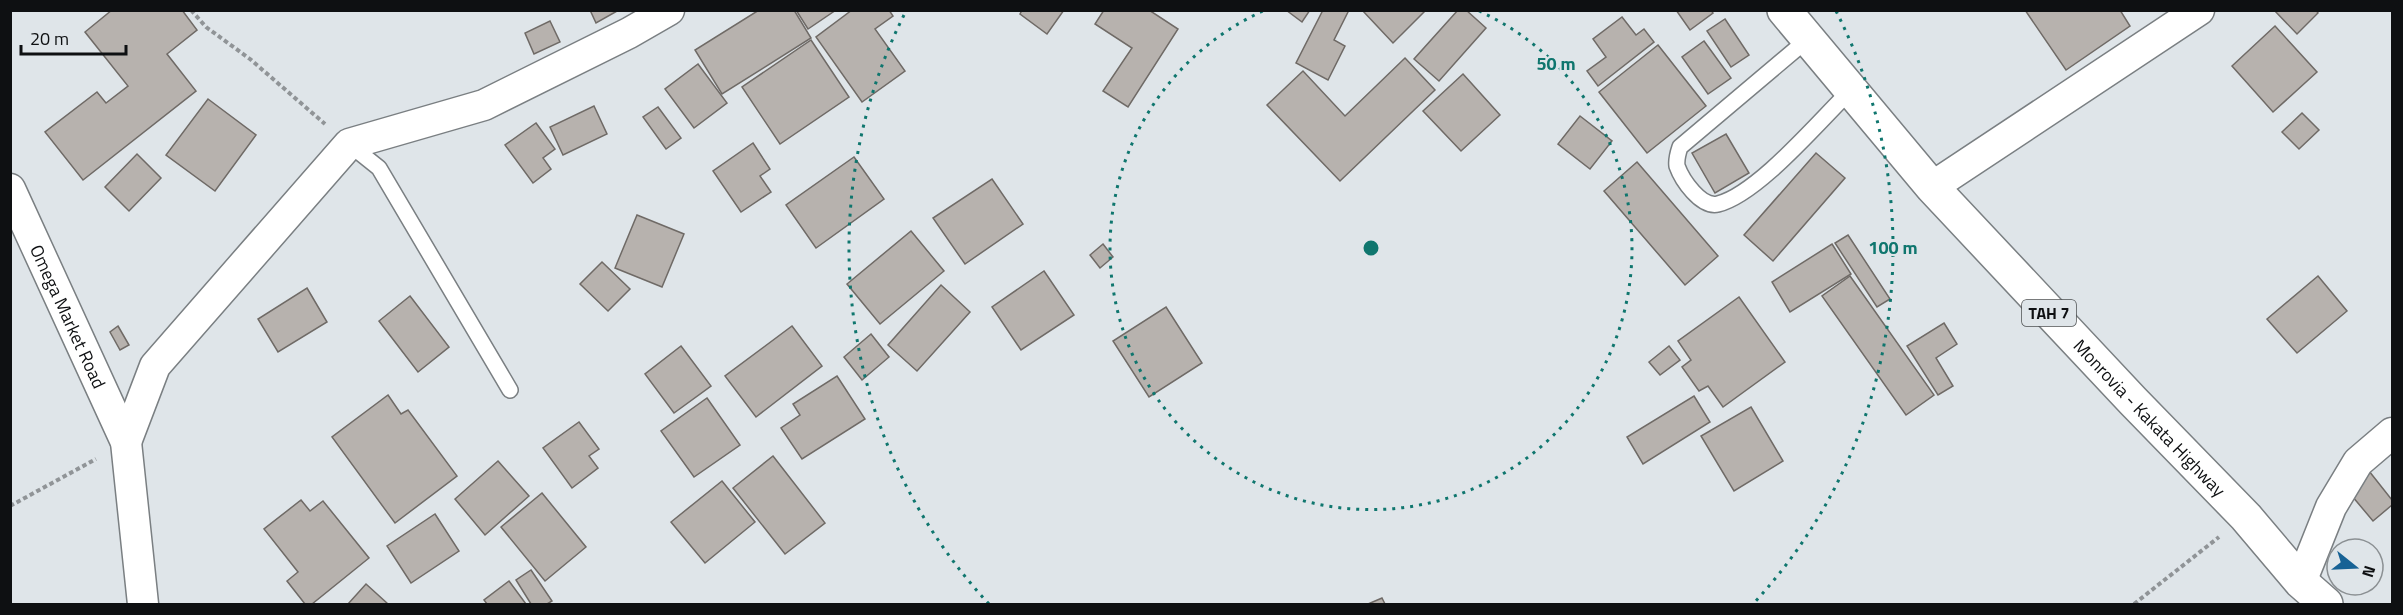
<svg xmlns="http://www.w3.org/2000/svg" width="2403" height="615" font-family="'Titillium Web',sans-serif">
<rect width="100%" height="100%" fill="#dfe5e9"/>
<g fill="#b7b2ae" stroke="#6f6a66" stroke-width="1.5">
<polygon points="112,10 182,10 197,30 167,54 196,91 83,180 45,132 97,92 106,103 128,86 85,32"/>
<polygon points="590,10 619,10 596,23"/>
<polygon points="759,10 794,10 811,38 722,94 695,50"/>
<polygon points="796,10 836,10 808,29"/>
<polygon points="852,10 889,10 893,16 875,29 905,71 862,102 816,37"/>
<polygon points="1022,10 1064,10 1047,34 1020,14"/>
<polygon points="1104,10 1149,10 1178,29 1128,107 1103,91 1132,48 1095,24"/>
<polygon points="1286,10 1310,10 1302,22"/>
<polygon points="1323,10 1349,10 1334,40 1345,46 1328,80 1296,63"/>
<polygon points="1362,10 1426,10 1393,43"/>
<polygon points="1458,10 1466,10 1486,28 1439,81 1414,59"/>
<polygon points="1676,10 1711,10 1713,13 1690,30"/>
<polygon points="2025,10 2120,10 2130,26 2066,70"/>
<polygon points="2274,10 2316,10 2318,13 2297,34"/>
<polygon points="1622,17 1636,35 1644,29 1654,42 1598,86 1587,71 1606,57 1593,39"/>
<polygon points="1725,19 1749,55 1731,67 1707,31"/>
<polygon points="550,21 560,42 534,54 525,33"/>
<polygon points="2275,26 2317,72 2273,112 2232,66"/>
<polygon points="811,40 849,97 780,144 742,87"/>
<polygon points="1704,41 1731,78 1708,94 1682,57"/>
<polygon points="1658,45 1706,106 1647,153 1599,92"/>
<polygon points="1405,58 1435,90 1340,181 1267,105 1303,71 1345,116"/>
<polygon points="698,64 727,103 694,128 665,89"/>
<polygon points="1463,74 1500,115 1461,151 1423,111"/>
<polygon points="208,99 256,135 215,191 166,155"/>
<polygon points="594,106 607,134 563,155 550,127"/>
<polygon points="658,107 681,138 666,149 643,117"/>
<polygon points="2302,113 2319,130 2299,149 2282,132"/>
<polygon points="1580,116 1612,141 1590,169 1558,144"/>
<polygon points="536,123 555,149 543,158 551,169 533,183 505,145"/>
<polygon points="1726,134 1749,173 1715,193 1692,153"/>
<polygon points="753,143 770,169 760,176 771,192 741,212 713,171"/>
<polygon points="1816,153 1845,178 1773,261 1744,235"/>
<polygon points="137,154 161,178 129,211 105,187"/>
<polygon points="854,157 884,199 816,248 786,205"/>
<polygon points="1637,162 1718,256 1685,285 1604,191"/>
<polygon points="992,179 1023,224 965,264 933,218"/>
<polygon points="637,215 684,234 662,287 615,268"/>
<polygon points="911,231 944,271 880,324 847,284"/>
<polygon points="1848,235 1890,299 1877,307 1835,243"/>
<polygon points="1103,244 1113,257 1100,268 1090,255"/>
<polygon points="1832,244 1851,274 1790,312 1772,282"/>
<polygon points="602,262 630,289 608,311 580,284"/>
<polygon points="1044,271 1074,315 1021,350 992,307"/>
<polygon points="1850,276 1934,395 1906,415 1822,296"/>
<polygon points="2318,276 2347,311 2297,353 2267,319"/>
<polygon points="941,285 970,312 917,371 888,345"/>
<polygon points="307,288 327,322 278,352 258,319"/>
<polygon points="410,296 449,347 418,372 379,321"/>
<polygon points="1739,297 1785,362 1723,407 1708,386 1699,391 1682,367 1691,360 1678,341"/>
<polygon points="1166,307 1202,363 1149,397 1113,341"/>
<polygon points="1944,323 1957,344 1936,358 1953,386 1938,395 1907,346"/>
<polygon points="118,326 129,345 120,350 110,332"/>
<polygon points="792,326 822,366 756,417 725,376"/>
<polygon points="871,334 889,357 862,380 844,357"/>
<polygon points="681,346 711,386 674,413 645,374"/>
<polygon points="1669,346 1680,360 1660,375 1649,362"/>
<polygon points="837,376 865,419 802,459 781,428 800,415 793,404"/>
<polygon points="388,395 401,414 408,410 457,476 395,523 332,437"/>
<polygon points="1694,396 1710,422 1643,464 1627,437"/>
<polygon points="707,398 740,445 694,477 661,431"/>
<polygon points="1751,407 1783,461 1734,491 1701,436"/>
<polygon points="579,422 599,449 589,456 598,468 572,488 543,448"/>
<polygon points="773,456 825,523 785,554 733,488"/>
<polygon points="498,461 529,496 485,535 455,499"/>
<polygon points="2369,471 2392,500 2392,505 2373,521 2347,490"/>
<polygon points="722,481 755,522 705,563 671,522"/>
<polygon points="542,493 586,547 545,581 501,527"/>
<polygon points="301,500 310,511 323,501 369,558 312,604 305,604 287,581 298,572 264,529"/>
<polygon points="435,514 459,551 411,583 387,546"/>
<polygon points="531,570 552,601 547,604 531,604 516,580"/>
<polygon points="509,581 526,604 487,604 484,600"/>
<polygon points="366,584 388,604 348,604"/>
<polygon points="1382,598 1385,604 1368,604"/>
</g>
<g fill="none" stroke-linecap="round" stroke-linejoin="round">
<g stroke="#7a7f82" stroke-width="18">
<g id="lane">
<path d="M1808 39 1680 147C1678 153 1676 159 1677 166 1682 180 1701 208 1718 204 1758 194 1819 121 1851 90"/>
<polyline points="349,144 379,168 510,390"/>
</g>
</g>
<g stroke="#7a7f82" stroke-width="33">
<g id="street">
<polyline points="1932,187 2199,10"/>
<path id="s1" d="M10 189 126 442 143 604"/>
<polyline points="126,442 155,366 349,144 484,105 629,33 669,10"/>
<polyline points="2301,582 2331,507 2358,462 2392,433"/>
</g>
</g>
<g stroke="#7a7f82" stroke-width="36">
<g id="highway">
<path id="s2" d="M1784 10 1932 187 2133 401 2246 517 2301 582 2326 604"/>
</g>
</g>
<g stroke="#909497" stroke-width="4" stroke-dasharray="4.5 3" stroke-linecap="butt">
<polyline points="191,10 206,27 250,59 325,124"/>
<polyline points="10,506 96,459"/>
<polyline points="2134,604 2219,537"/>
</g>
<use href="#lane" stroke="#fff" stroke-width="15"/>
<use href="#street" stroke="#fff" stroke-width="30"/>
<use href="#highway" stroke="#fff" stroke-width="33"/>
</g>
<g fill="none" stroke="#0f766e" stroke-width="3" stroke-dasharray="3 6">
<path d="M1479 11A261 261 0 1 1 1263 11"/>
<path d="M989 604A522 522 0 0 1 906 11M1836 11A522 522 0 0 1 1753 604"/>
</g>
<g text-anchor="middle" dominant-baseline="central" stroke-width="4.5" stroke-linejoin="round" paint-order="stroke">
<rect fill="#dfe5e9" stroke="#4d5052" stroke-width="1.5" x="2022" y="300" width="54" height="26" rx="4.5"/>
<g font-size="16" font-weight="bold" fill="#0e1012">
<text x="2049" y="313">TAH 7</text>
</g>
<g font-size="18" fill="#0e1012" stroke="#dfe5e9">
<text stroke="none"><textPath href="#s1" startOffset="140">Omega Market Road</textPath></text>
<text stroke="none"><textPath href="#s2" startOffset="548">Monrovia - Kakata Highway</textPath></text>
</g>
</g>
<circle cx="1371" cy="248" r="9" fill="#0f766e" stroke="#dfe5e9" stroke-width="3"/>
<g font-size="18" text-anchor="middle" font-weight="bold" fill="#0f766e" stroke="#dfe5e9" stroke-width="4.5" stroke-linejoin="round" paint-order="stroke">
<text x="1556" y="70">50 m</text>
<text x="1893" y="254">100 m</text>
</g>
<rect width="2403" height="615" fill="none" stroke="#0e1012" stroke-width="24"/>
<g transform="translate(2355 567) rotate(108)"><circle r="28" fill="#dfe5e9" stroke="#8b9093" stroke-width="1.5"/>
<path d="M0-4.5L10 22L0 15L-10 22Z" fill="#176295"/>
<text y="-9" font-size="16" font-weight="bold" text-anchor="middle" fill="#0e1012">N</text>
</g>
<path d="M21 45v9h105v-9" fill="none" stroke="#0e1012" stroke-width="3"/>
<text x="30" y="45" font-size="18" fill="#0e1012" stroke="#dfe5e9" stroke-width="4.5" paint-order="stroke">20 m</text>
</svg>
